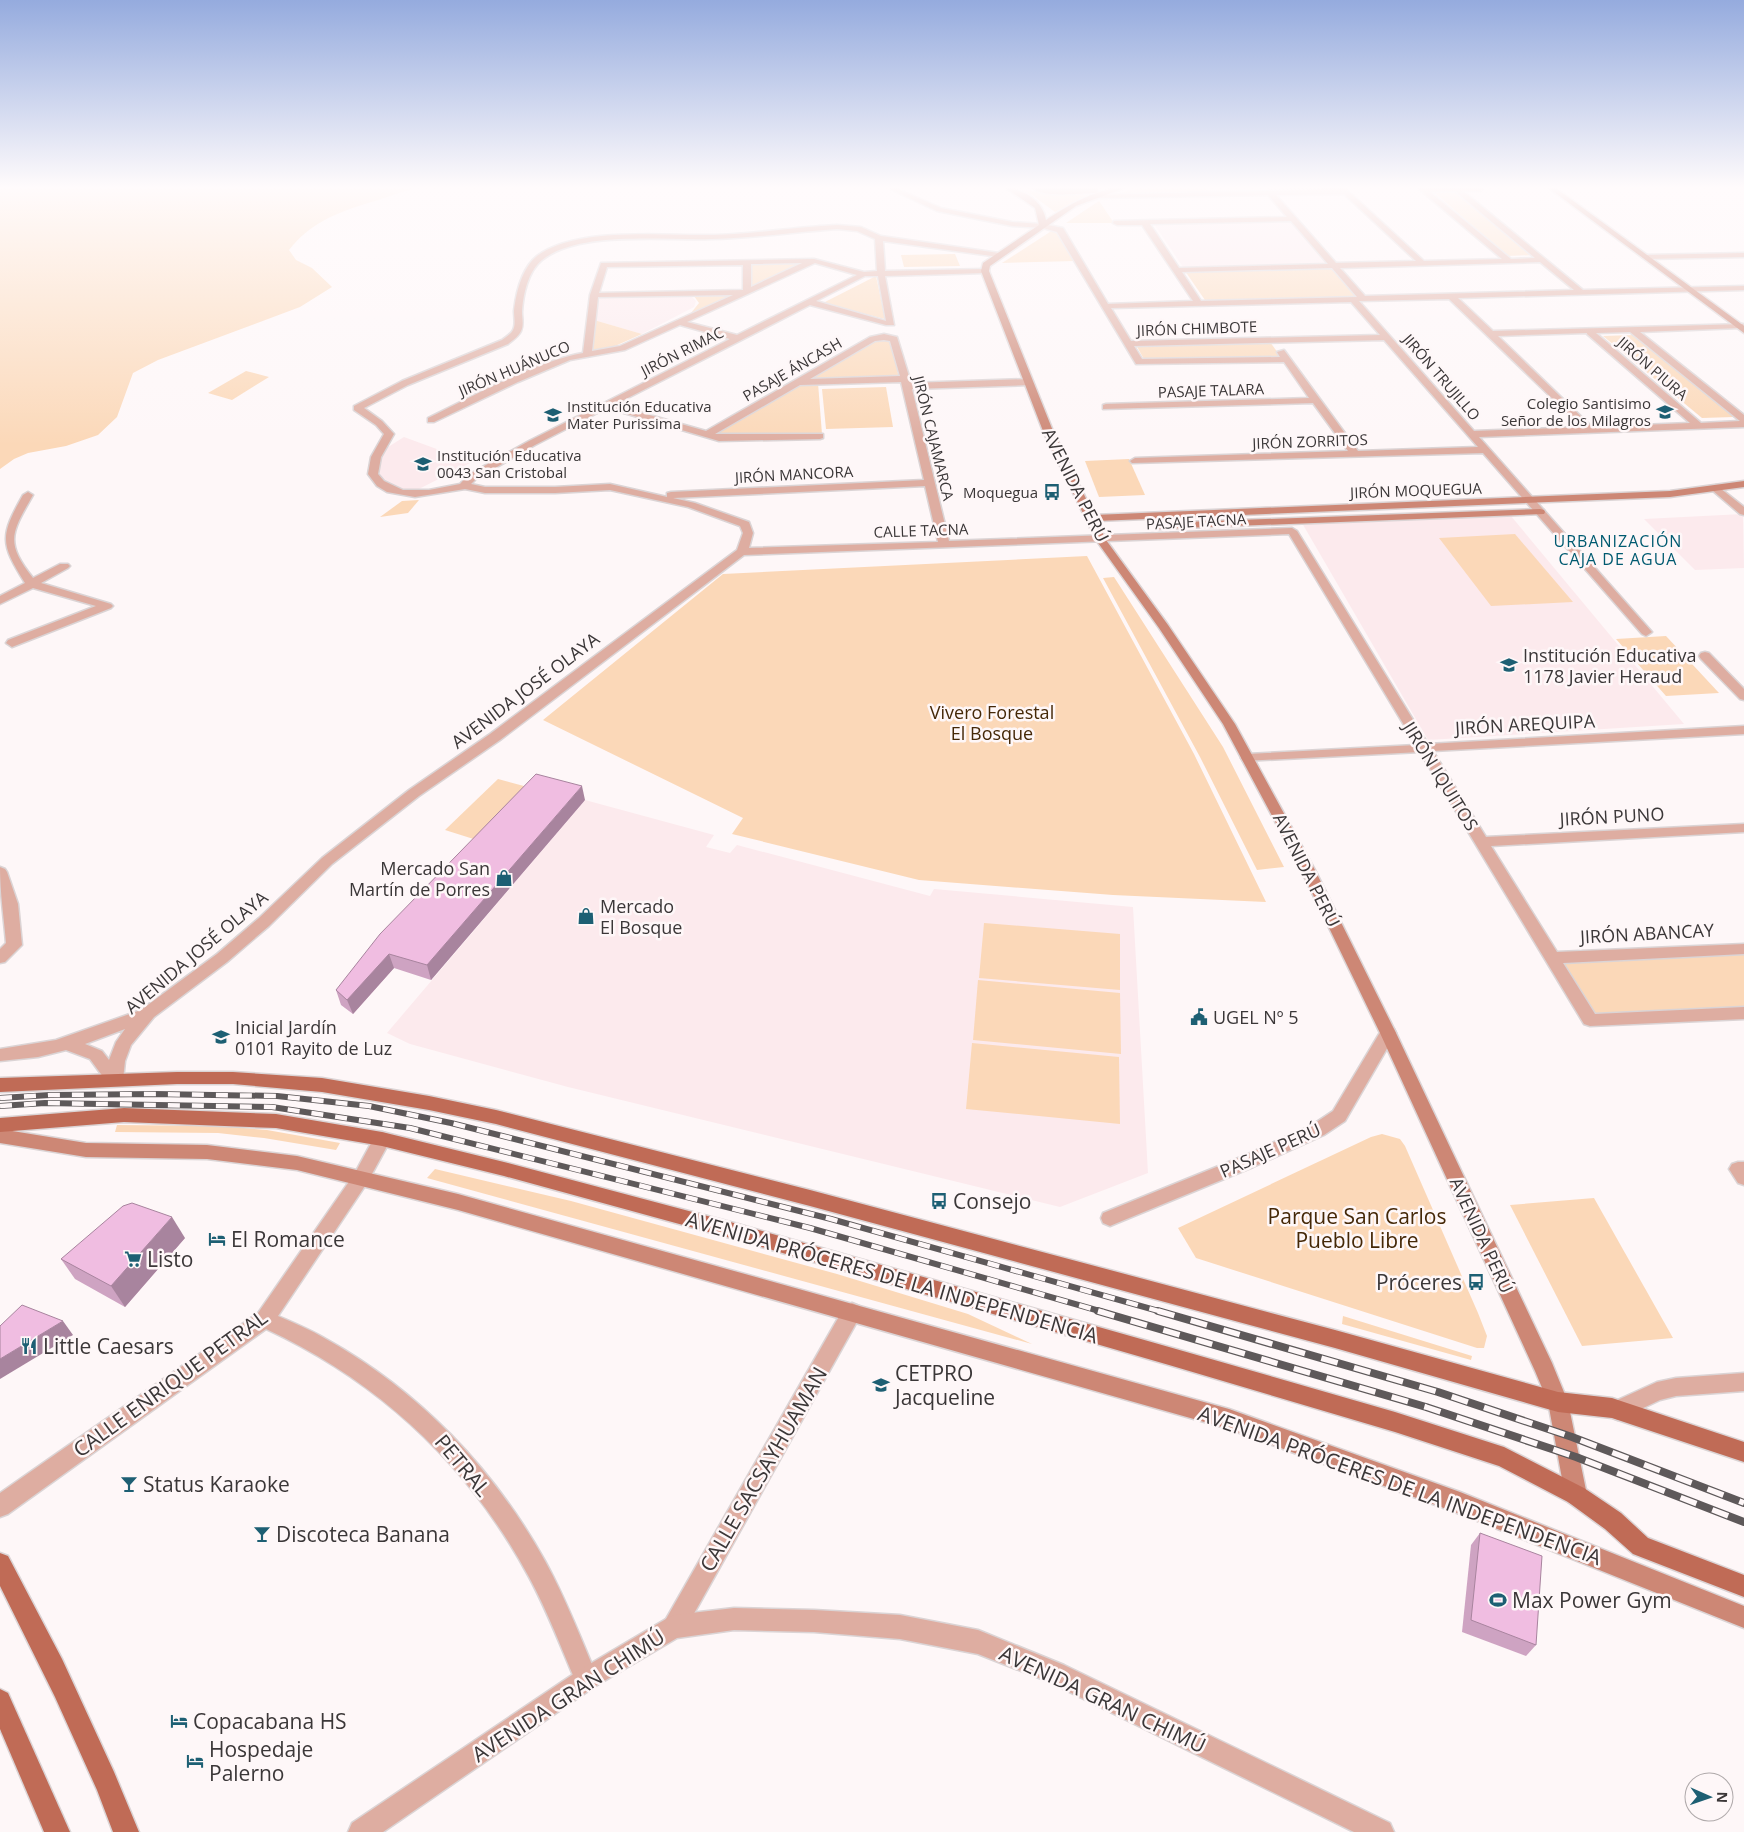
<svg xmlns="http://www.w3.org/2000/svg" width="1744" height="1832" font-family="'Open Sans',sans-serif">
<rect width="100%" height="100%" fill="#fef7f8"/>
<g fill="#fceaed">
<polygon points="1291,221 1328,263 1183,267 1154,224"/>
<polygon points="686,295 692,297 696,301 694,307 642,334 594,320 600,298"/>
<polygon points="404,437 472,462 415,491 396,488 382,480 377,466 385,449"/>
<polygon points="1743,514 1744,568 1695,570 1644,519"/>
<polygon points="1511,516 1684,724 1428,740 1302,523"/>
<polygon points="585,800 714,835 706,847 730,853 737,845 930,896 934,889 1133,907 1148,1173 1060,1207 568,1087 410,1044 387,1033"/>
</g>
<g fill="#fbd8b8">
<path d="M0 189H413C397 193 383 199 368 203 336 213 310 223 289 250L296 260 312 268 332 287 300 307 158 360 133 373 117 417 98 435 66 446 28 453 14 459 0 469Z"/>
<polygon points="1019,189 1050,194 1090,195 1055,212 1032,195"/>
<polygon points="1135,189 1207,189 1211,194 1122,195 1120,193"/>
<polygon points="1460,192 1535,255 1507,256 1435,193"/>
<polygon points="1099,201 1114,223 1066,223"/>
<polygon points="1053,230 1060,233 1075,261 1002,263"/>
<polygon points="955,254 960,266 904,267 901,255"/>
<polygon points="809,261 752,288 752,263"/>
<polygon points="1333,268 1360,299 1207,303 1185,271"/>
<polygon points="876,276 885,319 823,303"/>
<polygon points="733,295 728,298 691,313 699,303 694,296"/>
<polygon points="594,320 642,334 615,346 592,350"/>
<polygon points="1633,335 1734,417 1702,418 1603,336"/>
<polygon points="879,338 890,340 899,378 814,379 812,378"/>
<polygon points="1270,342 1281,357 1145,361 1136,345"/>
<polygon points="246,371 269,377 232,400 208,393"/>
<polygon points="818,383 822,434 717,436 713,432 799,384"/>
<polygon points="886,387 893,427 826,429 822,389"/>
<polygon points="1129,459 1145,495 1099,497 1085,461"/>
<polygon points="419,500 408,513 380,517 402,501"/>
<polygon points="1515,534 1573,602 1491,606 1439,538"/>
<polygon points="1087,556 1194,754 1266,902 1113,895 919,880 732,834 743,818 543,720 723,574"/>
<polygon points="1114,577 1223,747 1284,867 1257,870 1200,757 1103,578"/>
<polygon points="1666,636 1719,693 1666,696 1616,639"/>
<polygon points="498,779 535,789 483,842 445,830"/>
<polygon points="984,923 1120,934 1120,990 979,978"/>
<polygon points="1744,951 1744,1011 1592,1017 1558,961"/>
<polygon points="978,980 1120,993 1121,1054 973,1040"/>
<polygon points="972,1043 1119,1057 1120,1124 966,1109"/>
<polygon points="117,1125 219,1126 267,1130 340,1143 336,1150 264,1138 218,1133 115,1132"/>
<polygon points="1382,1134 1400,1139 1405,1146 1478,1313 1487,1336 1484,1348 1477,1348 1196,1258 1178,1228 1371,1137"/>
<polygon points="435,1169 571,1201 837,1274 968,1314 1032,1344 427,1178"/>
<polygon points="1594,1198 1673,1338 1582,1346 1510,1205"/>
<polygon points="1343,1316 1472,1356 1471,1360 1342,1324"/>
</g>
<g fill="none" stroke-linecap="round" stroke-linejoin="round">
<g stroke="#dbd4d5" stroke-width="3">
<g id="minor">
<path d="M890 189H898L941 208 1012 222 1043 224 1063 228 1108 304 1193 301 1142 225H1117L1113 223 1114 221 1287 217 1268 195 1094 198 1092 197V195L1346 189 1424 261 1502 259 1419 189H1483L1480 191H1463L1583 290 1744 286V290L1458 298 1493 331 1743 324 1744 326 1740 328 1640 332 1744 415V427L1479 437 1652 632 1646 636 1642 634 1483 453 1132 463 1130 461 1135 458 1348 451 1313 403 1103 409V405L1106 404 1309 398 1284 362 1136 364 1057 232 1043 228 1012 226 937 211ZM1455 191 1535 258 1511 259 1430 192ZM1344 194 1416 261 1336 263 1276 195ZM1291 221 1328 264 1179 268 1150 224ZM1540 262 1574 290 1365 296 1340 268ZM1332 268 1357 297 1201 301 1182 272ZM1449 299 1582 427 1474 431 1359 301ZM1351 302 1380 335 1131 341 1111 308ZM1630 332 1740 421 1701 423 1596 333ZM1587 333V334L1690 423 1592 427 1498 336ZM1384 340 1478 447 1358 451 1284 350 1277 352 1280 357 1142 359 1134 346Z"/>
<path d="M837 225 861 227 881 236 999 253 1003 255 999 257 883 241 885 271 985 269 989 271 985 273 885 276 894 325H886L810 305 614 405 706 431 870 337 884 334 897 337 911 383 1029 379 1033 382 1029 385 912 389 949 541 1292 528 1297 531 1428 744 1744 726V734L1433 751 1486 837 1744 824V832L1491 846 1557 952 1744 944V954L1563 963 1595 1014 1744 1007V1019L1590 1026 1584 1024 1420 752 1243 761 1241 758 1248 754 1416 745 1289 534 744 555 500 740 419 796 332 864 269 926 227 962 154 1017 131 1045 125 1061 123 1080 121 1085 115 1086 109 1085 90 1059 66 1050 38 1057 0 1061V1049L56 1040 141 1010 217 954 259 918 322 858 409 790 490 734 737 550 743 533 740 526 688 507 610 490 555 493H485L465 489 415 497 387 492 377 486 368 474 371 457 384 434 376 425 354 410V406L402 381 502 340C506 337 511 334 513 330 516 325 514 317 514 311 516 293 522 268 537 256 577 226 663 236 712 235 754 234 795 227 837 225ZM837 229 857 231 875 239 877 271 864 272 814 259 601 263 590 295 583 353C534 362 474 396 428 418V422H434L518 382 570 360 625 350 680 325 730 339 529 441 468 475 460 484 429 490H403L384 481 378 474 381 457 394 434 382 421 364 408 408 385 508 344C513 340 519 336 521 331 524 325 522 318 522 312 523 295 528 271 542 260 580 230 666 241 712 239 754 238 795 232 837 229ZM802 263 751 287V264ZM815 263 857 275 737 335 687 322ZM743 265V290L599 293 607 267ZM865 276H878L886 321 816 301ZM733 295 620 346 592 351 598 297ZM884 340 890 341 900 376 810 379 875 341ZM901 382 924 480 671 492 667 493V497L610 484 555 487H485L471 484 476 479 535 445 607 408 719 441 820 439 823 438V434H715L800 385ZM925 486 938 542 749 548 753 533 749 522 695 503 673 498ZM125 1029 116 1042 109 1060 102 1051 85 1044Z"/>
<polygon points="1744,253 1744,257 1646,259 1642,257 1646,255"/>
<polygon points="1716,485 1744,507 1744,515 1740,514 1712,490 1711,488"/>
<path d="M28 492 33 495C12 532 4 542 33 578L60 564H68L70 566 68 568 41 583 111 604 113 606 111 608 12 647 6 643 8 640 96 606 33 588 0 604V596L25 583C0 543 0 536 23 495Z"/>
<polygon points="1705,652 1709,653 1744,689 1744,700 1740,699 1701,659 1699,656 1701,653"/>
<path d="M0 867 5 869 7 872 18 904 22 945 5 962 0 963V949L6 943C4 918 0 893 0 867Z"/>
<polygon points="1388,1027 1394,1029 1396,1033 1345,1121 1324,1135 1253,1167 1117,1223 1110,1226 1103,1223 1101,1218 1103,1213 1241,1157 1312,1125 1333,1111 1382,1029"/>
<path d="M382 1132 388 1134 391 1139 367 1183 278 1316C294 1323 311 1330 326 1339 418 1390 494 1469 545 1561 566 1599 581 1639 598 1679L594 1687 586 1691 578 1687C562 1650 548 1612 529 1577 469 1466 380 1382 266 1329L8 1514 0 1517V1493L258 1313 355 1173 376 1134Z"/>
<polygon points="1738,1162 1744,1162 1744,1185 1738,1183 1729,1169 1732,1164"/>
<polygon points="852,1303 859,1306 862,1312 859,1318 682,1635 674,1639 666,1635 662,1627 666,1619 845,1306"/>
<polygon points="1744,1373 1744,1391 1676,1396 1660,1400 1618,1420 1611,1417 1608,1410 1611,1403 1657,1382 1676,1378"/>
</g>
</g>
<g stroke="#dbd4d5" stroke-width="3">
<polygon id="tertiary" points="734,1608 814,1610 900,1615 978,1630 1064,1665 1390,1823 1394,1832 1354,1832 1049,1682 978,1654 900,1639 814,1632 734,1630 677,1638 594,1687 383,1832 348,1832 352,1823 578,1671 666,1619 674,1615"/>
</g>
<g stroke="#dbd4d5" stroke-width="3">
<g id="secondary">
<path d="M1007 189C1025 189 1043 202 1046 220 1066 207 1098 187 1122 189L1076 206 990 266 989 271 1053 431 1094 515 1670 491 1744 481V487L1670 497 1097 521 1106 540 1168 625 1235 724 1316 872 1396 1033 1552 1363 1568 1402 1587 1495 1584 1502 1576 1506 1568 1502 1565 1495 1548 1402 1535 1371 1380 1033 1302 872 1223 724 1159 628 1096 540 1043 431 981 271 983 263 1039 225 1035 208Z"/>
<path d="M1034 189H1096L1099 191 1096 193C1081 193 1045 198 1034 189Z"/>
<polygon points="1550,189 1557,189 1744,326 1744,333"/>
<polygon points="1540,509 1544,510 1545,512 1544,514 1159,529 1154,526 1159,523"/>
<polygon points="0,1129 86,1143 207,1145 297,1156 458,1194 1229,1409 1460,1492 1744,1606 1744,1628 1460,1514 1229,1429 458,1210 297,1170 207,1159 86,1157 0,1143"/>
</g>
</g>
<g stroke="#dbd4d5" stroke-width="3">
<g id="primary">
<polygon points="177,1072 233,1072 322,1078 429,1096 496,1110 810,1190 1335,1330 1558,1392 1612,1398 1744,1442 1744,1462 1612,1418 1558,1412 1335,1348 810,1206 496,1124 429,1110 322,1092 233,1084 177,1084 0,1092 0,1078"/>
<polygon points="124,1108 276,1114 382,1132 504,1162 734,1223 1169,1347 1395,1412 1504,1447 1584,1488 1621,1513 1648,1538 1744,1575 1744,1597 1633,1554 1605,1529 1568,1502 1499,1466 1395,1432 1169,1365 734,1239 504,1176 382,1146 276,1128 124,1122 0,1132 0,1118"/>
<polygon points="0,1553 8,1556 62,1659 114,1772 139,1832 113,1832 97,1790 55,1697 0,1586"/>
<polygon points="0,1689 8,1693 70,1832 44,1832 0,1729"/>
</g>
</g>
<use href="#minor" fill="#deada1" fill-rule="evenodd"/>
<use href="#tertiary" fill="#deada1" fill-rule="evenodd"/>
<use href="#secondary" fill="#cd8775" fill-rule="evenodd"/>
<use href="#primary" fill="#c06b56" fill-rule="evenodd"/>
<g stroke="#5e595a" stroke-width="6">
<g id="rail-far1">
<polyline points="0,1098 50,1095 156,1094 277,1096 369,1106 451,1123 831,1219 1162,1312"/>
<polyline points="0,1106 45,1103 272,1107 410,1128 810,1228 1103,1312"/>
</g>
</g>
<g stroke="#5e595a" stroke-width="8">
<g id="rail">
<polyline points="1098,1311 1426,1407 1576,1457 1744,1522"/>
<polyline points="1158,1311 1438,1392 1572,1437 1744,1503"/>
</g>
</g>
<use href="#rail-far1" stroke="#fef7f8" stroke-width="4.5" stroke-dasharray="12" stroke-linecap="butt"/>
<use href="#rail" stroke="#fef7f8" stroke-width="5.5" stroke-dasharray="17" stroke-linecap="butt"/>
</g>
<g fill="#cea3c2">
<polygon points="585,800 431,980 394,968 353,1014 341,1005 336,990"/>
<polygon points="185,1238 125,1307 75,1279 61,1259"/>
<polygon points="1480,1533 1536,1645 1526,1656 1462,1632 1471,1545"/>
</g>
<g fill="#a8849e">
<polygon points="582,786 585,800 431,980 427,965"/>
<polygon points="389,954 394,968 353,1014 347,1000"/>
<polygon points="172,1217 185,1238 125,1307 111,1286"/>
<polygon points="63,1321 73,1335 0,1379 0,1359"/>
</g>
<g fill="#f0bde1" stroke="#a8849e">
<polygon points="536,774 582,786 427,965 389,954 347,1000 336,990 380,934"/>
<polygon points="132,1203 172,1217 111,1286 61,1259 123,1206"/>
<polygon points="22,1305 63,1321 0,1359 0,1326"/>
<polygon points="1480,1533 1542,1556 1536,1645 1471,1620"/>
</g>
<linearGradient id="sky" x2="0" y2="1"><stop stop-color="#95abde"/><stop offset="0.42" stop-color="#fffbfc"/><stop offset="1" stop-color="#fffbfc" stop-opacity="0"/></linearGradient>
<rect width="1744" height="445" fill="url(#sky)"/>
<defs>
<g id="school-bare" transform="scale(1.35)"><path d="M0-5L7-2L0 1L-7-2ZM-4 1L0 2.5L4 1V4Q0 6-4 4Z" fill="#1d5f73" stroke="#fef7f8" stroke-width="2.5" paint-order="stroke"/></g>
<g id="bus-bare" transform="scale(1.35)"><path d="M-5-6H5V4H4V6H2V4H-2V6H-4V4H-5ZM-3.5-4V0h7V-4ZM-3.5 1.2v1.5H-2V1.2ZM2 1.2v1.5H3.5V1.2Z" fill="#1d5f73" stroke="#fef7f8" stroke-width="2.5" paint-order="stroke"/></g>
<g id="shop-bare" transform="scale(1.35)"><path d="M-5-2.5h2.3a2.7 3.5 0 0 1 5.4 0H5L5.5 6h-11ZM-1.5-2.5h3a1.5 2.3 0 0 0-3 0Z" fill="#1d5f73" stroke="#fef7f8" stroke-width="2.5" paint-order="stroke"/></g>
<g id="civic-bare" transform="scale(1.35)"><path d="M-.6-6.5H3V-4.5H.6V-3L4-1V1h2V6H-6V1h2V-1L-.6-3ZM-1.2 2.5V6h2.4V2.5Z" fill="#1d5f73" stroke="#fef7f8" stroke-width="2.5" paint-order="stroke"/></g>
<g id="hotel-bare" transform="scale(1.35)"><path d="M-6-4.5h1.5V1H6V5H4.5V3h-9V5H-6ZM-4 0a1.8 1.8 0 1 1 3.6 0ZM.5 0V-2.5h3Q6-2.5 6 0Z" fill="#1d5f73" stroke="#fef7f8" stroke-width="2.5" paint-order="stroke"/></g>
<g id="supermarket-bare" transform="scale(1.35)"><path d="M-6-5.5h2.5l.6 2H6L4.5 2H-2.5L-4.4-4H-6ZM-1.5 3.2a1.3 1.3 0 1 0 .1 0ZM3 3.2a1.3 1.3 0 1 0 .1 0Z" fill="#1d5f73" stroke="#fef7f8" stroke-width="2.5" paint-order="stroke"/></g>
<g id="restaurant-bare" transform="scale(1.35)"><path d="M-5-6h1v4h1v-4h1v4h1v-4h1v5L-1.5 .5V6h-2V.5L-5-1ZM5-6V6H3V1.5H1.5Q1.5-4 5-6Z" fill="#1d5f73" stroke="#fef7f8" stroke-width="2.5" paint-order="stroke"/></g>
<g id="university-bare" transform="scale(1.35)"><path d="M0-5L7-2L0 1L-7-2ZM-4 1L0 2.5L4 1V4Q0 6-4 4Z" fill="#1d5f73" stroke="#fef7f8" stroke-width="2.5" paint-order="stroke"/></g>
<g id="bar-bare" transform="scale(1.35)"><path d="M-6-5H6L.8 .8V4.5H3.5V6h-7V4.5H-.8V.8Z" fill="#1d5f73" stroke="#fef7f8" stroke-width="2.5" paint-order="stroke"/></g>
<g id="stadium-bare" transform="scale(1.35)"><path d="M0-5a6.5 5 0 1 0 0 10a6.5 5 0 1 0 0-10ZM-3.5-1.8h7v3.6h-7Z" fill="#1d5f73" stroke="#fef7f8" stroke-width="2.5" paint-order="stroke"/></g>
</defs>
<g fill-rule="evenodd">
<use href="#school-bare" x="1665" y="412"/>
<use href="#school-bare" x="553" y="415"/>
<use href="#school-bare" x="423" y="464"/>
<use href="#bus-bare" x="1052" y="492"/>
<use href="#school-bare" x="1509" y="665"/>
<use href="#shop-bare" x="504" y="878"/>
<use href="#shop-bare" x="586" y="916"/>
<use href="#civic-bare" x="1199" y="1017"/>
<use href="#school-bare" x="221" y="1037"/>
<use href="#bus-bare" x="939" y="1201"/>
<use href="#hotel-bare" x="217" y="1239"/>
<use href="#supermarket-bare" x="133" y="1259"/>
<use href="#bus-bare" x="1476" y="1282"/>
<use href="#restaurant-bare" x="29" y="1346"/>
<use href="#university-bare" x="881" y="1385"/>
<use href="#bar-bare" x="129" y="1484"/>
<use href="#bar-bare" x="262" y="1534"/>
<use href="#stadium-bare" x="1498" y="1600"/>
<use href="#hotel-bare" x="179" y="1721"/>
<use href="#hotel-bare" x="195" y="1761"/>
</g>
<g text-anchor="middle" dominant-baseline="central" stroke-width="5" stroke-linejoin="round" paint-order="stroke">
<g font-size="15" fill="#3b3738" stroke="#fef7f8">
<text transform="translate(1197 328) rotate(-2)">JIRÓN CHIMBOTE</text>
<text transform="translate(682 351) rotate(-27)">JIRÓN RIMAC</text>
<text transform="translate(514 368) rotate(-23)">JIRÓN HUÁNUCO</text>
<text transform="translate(1653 368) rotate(41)">JIRÓN PIURA</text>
<text transform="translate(792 369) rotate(-30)">PASAJE ÁNCASH</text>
<text transform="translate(1442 377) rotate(49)">JIRÓN TRUJILLO</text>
<text transform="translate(1211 390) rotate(-2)">PASAJE TALARA</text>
<text transform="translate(934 438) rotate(76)">JIRÓN CAJAMARCA</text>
<text transform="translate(1310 441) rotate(-2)">JIRÓN ZORRITOS</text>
<text transform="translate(794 474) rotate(-3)">JIRÓN MANCORA</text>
<text transform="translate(1416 490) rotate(-2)">JIRÓN MOQUEGUA</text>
<text transform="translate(1196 521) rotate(-3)">PASAJE TACNA</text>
<text transform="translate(921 530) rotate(-2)">CALLE TACNA</text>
</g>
<g font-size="15" fill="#3b3738" stroke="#fef7f8" text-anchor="end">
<text x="1651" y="403">Colegio Santisimo<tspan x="1651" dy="17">Señor de los Milagros</tspan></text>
<text x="567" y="406" text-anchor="start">Institución Educativa<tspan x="567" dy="17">Mater Purissima</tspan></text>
<text x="437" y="455" text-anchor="start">Institución Educativa<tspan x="437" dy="17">0043 San Cristobal</tspan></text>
<text x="1038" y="492">Moquegua</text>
</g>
<g font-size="16" letter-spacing="1" fill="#005a70" stroke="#fef7f8">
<text x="1618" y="541">URBANIZACIÓN<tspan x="1618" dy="18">CAJA DE AGUA</tspan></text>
</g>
<g font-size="18" fill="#3b3738" stroke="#fef7f8">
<text transform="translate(1076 485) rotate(63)">AVENIDA PERÚ</text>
<text transform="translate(525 690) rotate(-37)">AVENIDA JOSÉ OLAYA</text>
<text transform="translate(1525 724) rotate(-3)">JIRÓN AREQUIPA</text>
<text transform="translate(1441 776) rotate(58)">JIRÓN IQUITOS</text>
<text transform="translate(1612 816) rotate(-3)">JIRÓN PUNO</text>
<text transform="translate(1307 870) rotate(63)">AVENIDA PERÚ</text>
<text transform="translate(1647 933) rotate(-3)">JIRÓN ABANCAY</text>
<text transform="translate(196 952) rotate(-40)">AVENIDA JOSÉ OLAYA</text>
<text transform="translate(1270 1150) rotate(-24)">PASAJE PERÚ</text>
<text transform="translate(1482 1235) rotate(65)">AVENIDA PERÚ</text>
</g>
<g font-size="18" fill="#3b3738" stroke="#fef7f8" text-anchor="start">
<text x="1523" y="655">Institución Educativa<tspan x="1523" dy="21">1178 Javier Heraud</tspan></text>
<text x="490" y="868" text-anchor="end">Mercado San<tspan x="490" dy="21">Martín de Porres</tspan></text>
<text x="600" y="906">Mercado<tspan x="600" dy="21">El Bosque</tspan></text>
<text x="1213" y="1017">UGEL Nº 5</text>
<text x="235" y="1027">Inicial Jardín<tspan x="235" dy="21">0101 Rayito de Luz</tspan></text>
</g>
<g font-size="18" fill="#452807" stroke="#fef7f8">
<text x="992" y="712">Vivero Forestal<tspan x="992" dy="21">El Bosque</tspan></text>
</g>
<g font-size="21" fill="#3b3738" stroke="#fef7f8" text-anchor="start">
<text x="953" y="1201">Consejo</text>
<text x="231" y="1239">El Romance</text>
<text x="147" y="1259">Listo</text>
<text x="1462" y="1282" text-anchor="end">Próceres</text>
<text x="43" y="1346">Little Caesars</text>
<text x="895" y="1373">CETPRO<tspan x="895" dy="24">Jacqueline</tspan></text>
<text x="143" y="1484">Status Karaoke</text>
<text x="276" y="1534">Discoteca Banana</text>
<text x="1512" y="1600">Max Power Gym</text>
<text x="193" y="1721">Copacabana HS</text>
<text x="209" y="1749">Hospedaje<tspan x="209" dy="24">Palerno</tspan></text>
</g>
<g font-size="21" fill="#452807" stroke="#fef7f8">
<text x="1357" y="1216">Parque San Carlos<tspan x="1357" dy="24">Pueblo Libre</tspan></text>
</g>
<g font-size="21" fill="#3b3738" stroke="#fef7f8">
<text transform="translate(892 1277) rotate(16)">AVENIDA PRÓCERES DE LA INDEPENDENCIA</text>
<text transform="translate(170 1383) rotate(-36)">CALLE ENRIQUE PETRAL</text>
<text transform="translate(463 1465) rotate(50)">PETRAL</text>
<text transform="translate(763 1469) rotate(-60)">CALLE SACSAYHUAMAN</text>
<text transform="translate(1400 1485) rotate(20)">AVENIDA PRÓCERES DE LA INDEPENDENCIA</text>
<text transform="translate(568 1695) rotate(-33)">AVENIDA GRAN CHIMÚ</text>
<text transform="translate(1103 1699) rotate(25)">AVENIDA GRAN CHIMÚ</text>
</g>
</g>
<g transform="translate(1709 1797) rotate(92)"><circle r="24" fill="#fef7f8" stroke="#b0aaab"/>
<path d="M0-4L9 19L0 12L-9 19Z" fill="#1d5f73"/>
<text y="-8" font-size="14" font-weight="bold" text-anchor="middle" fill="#3b3738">N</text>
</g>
</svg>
